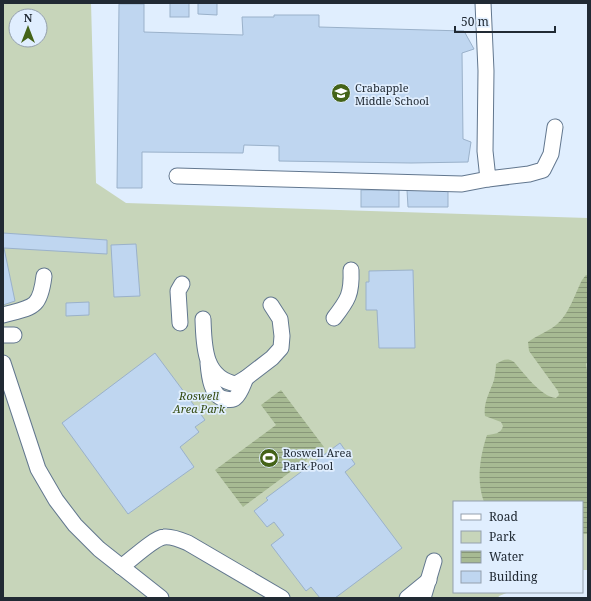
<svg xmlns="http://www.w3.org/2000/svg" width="591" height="601" font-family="'Noto Serif',serif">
<defs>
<pattern id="water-rules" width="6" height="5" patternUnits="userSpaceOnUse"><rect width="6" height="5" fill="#a7ba93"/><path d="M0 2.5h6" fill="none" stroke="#889779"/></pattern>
</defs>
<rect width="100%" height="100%" fill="#e0eefe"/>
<path fill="#c7d5ba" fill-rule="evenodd" d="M3 3H91L96 183 126 203 588 218V570H582V502H454V592H509L499 596 498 598H3ZM16 16H40V40H16Z"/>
<g fill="url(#water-rules)">
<path d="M586 275 588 276V361L586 364 588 376V534H582V502H484C476 481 480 456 487 435 494 434 501 434 503 426L501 422 485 416C483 403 490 392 494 380 495 375 496 369 496 364 503 360 507 357 514 362 523 372 541 397 556 398L559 395 558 391 529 351 528 342C536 336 544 333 552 328 568 318 574 296 582 280Z"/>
<polygon points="281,390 324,447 243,507 215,470 276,425 261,405"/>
</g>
<g fill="#bfd6f0" stroke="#9ab1ca">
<rect x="170" y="3" width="19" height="14"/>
<polygon points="198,3 217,3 217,15 198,14"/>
<polygon points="119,4 144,4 144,32 243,35 242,17 274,17 274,15 319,15 319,27 464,31 474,49 462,53 463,139 471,142 468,162 411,163 279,161 279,146 244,145 243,153 142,152 142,188 117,188"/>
<polygon points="448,189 448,207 408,207 407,190"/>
<rect x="361" y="190" width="38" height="17"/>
<polygon points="3,233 107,240 107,254 4,248 15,301 3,305"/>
<polygon points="136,244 140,296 114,297 111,245"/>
<polygon points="413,270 415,348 379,348 377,310 366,310 366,282 369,282 369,271"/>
<polygon points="89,302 89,315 66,316 66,303"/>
<polygon points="155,353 205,420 195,427 199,432 180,447 194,467 128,514 62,423"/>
<polygon points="340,443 355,464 345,472 402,548 335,598 320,598 311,587 306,591 271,545 284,535 274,522 267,527 254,511 268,500 266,498"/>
</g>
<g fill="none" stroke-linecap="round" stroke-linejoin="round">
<g stroke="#62778f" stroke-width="17">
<g id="minor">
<polyline points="483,3 486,71 485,151 488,179 529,174 543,170 551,154 555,127"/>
<polyline points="177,176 462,184 488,179"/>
<path d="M3 315C33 307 40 309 44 276"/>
<path d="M334 318C348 300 352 294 351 270"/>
<path d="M203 319C204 344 203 378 236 384L246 378 272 358 281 348 282 336 280 319 271 305"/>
<polyline points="180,323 178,291 182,284"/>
<polyline points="3,335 14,335"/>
<polyline points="3,363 38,469 56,500 75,525 99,549 161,598"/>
<path d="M208 363C209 375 211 398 226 399 230 400 233 400 235 398 241 393 243 384 246 378"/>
<path d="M121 567C131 560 154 538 164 537 172 536 181 540 188 543L282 598"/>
<polyline points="407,598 429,580"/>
<polyline points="423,598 434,561"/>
</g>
</g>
<use href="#minor" stroke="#fff" stroke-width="15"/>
</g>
<defs>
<g id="school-disc" transform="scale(1)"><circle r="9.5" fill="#446318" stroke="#e0eefe"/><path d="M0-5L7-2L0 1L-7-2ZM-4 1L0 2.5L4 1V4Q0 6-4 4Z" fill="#fff"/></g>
<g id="stadium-disc" transform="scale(1)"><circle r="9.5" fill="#446318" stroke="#e0eefe"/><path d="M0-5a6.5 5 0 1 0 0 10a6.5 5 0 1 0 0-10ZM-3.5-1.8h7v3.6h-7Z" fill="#fff"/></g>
</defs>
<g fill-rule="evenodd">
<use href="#school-disc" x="341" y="93"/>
<use href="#stadium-disc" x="269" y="458"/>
</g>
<g text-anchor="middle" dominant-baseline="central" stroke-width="3.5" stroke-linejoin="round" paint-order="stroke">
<g font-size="11" fill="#212a34" stroke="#e0eefe" text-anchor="start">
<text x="355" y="87">Crabapple<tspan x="355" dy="13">Middle School</tspan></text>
<text x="283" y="452">Roswell Area<tspan x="283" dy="13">Park Pool</tspan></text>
</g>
<g font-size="11" font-style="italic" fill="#30480c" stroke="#e0eefe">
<text x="199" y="395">Roswell<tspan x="199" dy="13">Area Park</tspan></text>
</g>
</g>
<rect width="591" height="601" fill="none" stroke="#212a34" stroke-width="8"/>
<rect x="453" y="501" width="130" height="92" fill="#e0eefe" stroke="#94a0ad"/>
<rect x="461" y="514" width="20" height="6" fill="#ffffff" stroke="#94a0ad"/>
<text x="489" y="521" font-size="12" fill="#212a34">Road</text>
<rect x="461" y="531" width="20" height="12" fill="#c7d5ba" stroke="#94a0ad"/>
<text x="489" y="541" font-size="12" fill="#212a34">Park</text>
<rect x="461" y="551" width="20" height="12" fill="url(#water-rules)" stroke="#94a0ad"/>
<text x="489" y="561" font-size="12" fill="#212a34">Water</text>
<rect x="461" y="571" width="20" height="12" fill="#bfd6f0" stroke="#94a0ad"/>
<text x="489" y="581" font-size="12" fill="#212a34">Building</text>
<g transform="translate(28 28)"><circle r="19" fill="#e0eefe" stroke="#94a0ad"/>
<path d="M0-3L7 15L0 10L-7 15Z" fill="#446318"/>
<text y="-6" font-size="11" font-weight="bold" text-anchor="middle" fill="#212a34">N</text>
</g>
<path d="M455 26v6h100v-6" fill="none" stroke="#212a34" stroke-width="2"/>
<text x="461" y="26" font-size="12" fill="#212a34" stroke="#e0eefe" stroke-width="3" paint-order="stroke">50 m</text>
</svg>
